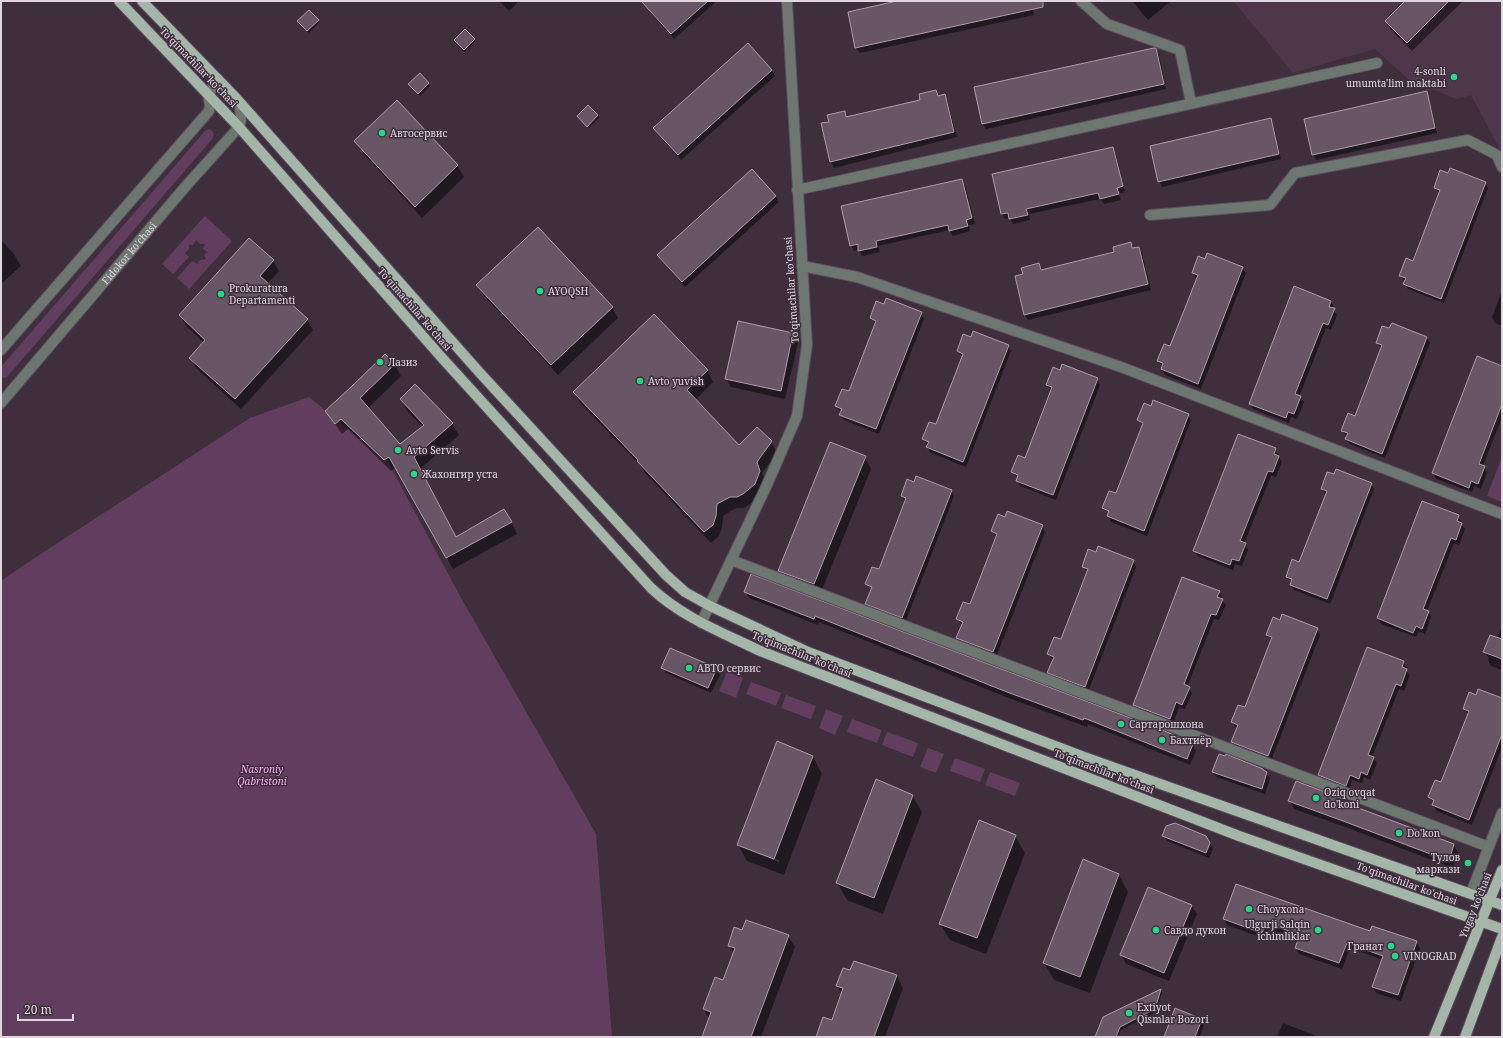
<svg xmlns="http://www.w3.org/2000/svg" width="1503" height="1038" font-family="'Noto Serif',serif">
<rect width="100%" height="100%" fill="#3f2f3d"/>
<polygon fill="#4d374a" points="1233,1 1502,1 1502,153 1471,95 1457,99 1410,81 1375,49 1293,73"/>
<g fill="#623e5e">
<polygon points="209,129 212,131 214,134 213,138 7,377 4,378 1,377 1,367 205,131"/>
<polygon points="205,216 232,241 189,289 177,278 192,261 197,264 200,260 206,259 204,255 208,252 203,249 205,244 200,244 196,240 193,245 189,244 189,249 185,253 189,257 173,274 162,264"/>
<polygon points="309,397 388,462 460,596 596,834 612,1037 1,1037 1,581 33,559 250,418"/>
<polygon points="1502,457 1502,502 1487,496"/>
<polygon points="727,672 743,678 736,698 719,691"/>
<polygon points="751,682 781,693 776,706 746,694"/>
<polygon points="786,695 816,706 811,719 781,708"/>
<polygon points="826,709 843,716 835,735 819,728"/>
<polygon points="852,719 882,730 877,743 847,732"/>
<polygon points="887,732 918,743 913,757 882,745"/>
<polygon points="928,748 944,754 936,773 920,767"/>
<polygon points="955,758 985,769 980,782 950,771"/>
<polygon points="990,772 1020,783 1015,796 985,785"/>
</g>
<g fill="#0007" fill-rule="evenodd">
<polygon points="499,1 519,1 509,11"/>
<polygon points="654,1 717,1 674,39 651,13 647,7"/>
<polygon points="902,1 1031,1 1034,15 860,53 856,48 849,13"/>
<polygon points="1132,1 1171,1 1148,20"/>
<polygon points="1406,1 1463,1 1412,51 1391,30 1386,21"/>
<polygon points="318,21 319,23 309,33 300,23"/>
<polygon points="455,40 474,40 475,42 465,52"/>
<polygon points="748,44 772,71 775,76 681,160 658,134 654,128"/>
<polygon points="1155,49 1159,55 1166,89 986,129 982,123"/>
<polygon points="419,74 430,86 420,96 411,86"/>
<polygon points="936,91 939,97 944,95 947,101 957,137 834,168 831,162 822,124 830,122 844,112 847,117 921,101"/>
<polygon points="1426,93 1429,98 1437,133 1316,160 1313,154"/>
<polygon points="588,106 599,118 589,128 580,119"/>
<polygon points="1270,119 1273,124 1281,159 1162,187 1159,181"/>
<polygon points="356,141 457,165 464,177 422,218 362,152"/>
<polygon points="1112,149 1116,154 1125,192 1119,194 1121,200 1104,204 1100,199 1029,214 1030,220 1013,224 1010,218 1005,219 1002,214"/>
<polygon points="752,171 776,197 779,202 685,287 661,260 658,255"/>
<polygon points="962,180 965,186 975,224 969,225 970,231 953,236 950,230 878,246 880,252 862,256 859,250 854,251 851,245"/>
<polygon points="1485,182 1488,188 1444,303 1408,289 1404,284 1405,282 1400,276 1413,262 1440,194 1435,188"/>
<polygon points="1,240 14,254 21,266 1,284"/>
<polygon points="1130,243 1134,249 1139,248 1142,253 1151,290 1028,320 1025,315 1024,275 1039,264 1042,270 1116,253"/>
<polygon points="1206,260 1242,268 1246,273 1201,389 1165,375 1162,369 1163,367 1158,361 1171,348 1197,279 1193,273"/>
<polygon points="273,261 279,271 267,284 307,320 313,330 241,409 196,368 190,358 204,343 186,326 180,315"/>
<polygon points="478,285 612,307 618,318 558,375 484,296"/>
<polygon points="1502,291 1502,326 1495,323 1492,317"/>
<polygon points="1331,301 1334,307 1333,309 1337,315 1331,330 1326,328 1299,397 1304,402 1297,419 1291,417 1289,423 1253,409 1250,404"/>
<polygon points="921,313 924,319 879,434 844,420 840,415 841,412 836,406 849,393 876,324 871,318"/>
<polygon points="793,334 798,343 785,399 731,387 726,379"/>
<polygon points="971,338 1008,346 1011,351 966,467 931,453 927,447 928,445 923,439 937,425 963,357 958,351"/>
<polygon points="1427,338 1430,343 1385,458 1350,444 1346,439 1347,437 1342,431 1355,417 1382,349 1377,343"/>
<polygon points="385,355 395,365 401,376 368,408 400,445 423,427 407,411 401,399 415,385 452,424 459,435 420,469 456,538 511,521 517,534 453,569 396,467 391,471 348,429 342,434 326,411"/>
<polygon points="1502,367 1502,417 1483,466 1487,472 1481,489 1474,486 1472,492 1436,479 1433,473"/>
<polygon points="707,370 713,382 695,400 739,446 771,441 777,453 762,473 766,483 761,495 749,505 744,508 736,508 723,516 722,528 719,536 711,543 645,473 642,467 580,403 574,392"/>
<polygon points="1097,379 1100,385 1056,500 1020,486 1017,481 1018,479 1013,472 1026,459 1052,391 1047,385"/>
<polygon points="1151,407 1188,415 1191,420 1147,536 1111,522 1108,516 1109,514 1104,508 1117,495 1143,426 1138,420"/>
<polygon points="1275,449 1278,454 1278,456 1282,462 1276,477 1271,476 1244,544 1248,550 1242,566 1235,564 1233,570 1198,556 1195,551"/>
<polygon points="865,457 871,469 820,595 786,582 779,571"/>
<polygon points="907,480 951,491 954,496 905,623 869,609 866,604 872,590 867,584 880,570 905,502 902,496"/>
<polygon points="1371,483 1374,489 1330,604 1294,590 1291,585 1292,583 1287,577 1300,563 1326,495 1322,489"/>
<polygon points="1458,516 1461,522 1461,524 1465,529 1459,545 1454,543 1427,611 1431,617 1425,634 1419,631 1416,637 1381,624 1378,618"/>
<polygon points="1042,526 1045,532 996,657 960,644 957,638 962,625 957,619 971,606 997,537 992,531"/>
<polygon points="1133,561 1136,567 1088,692 1052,678 1049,673 1053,660 1048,654 1062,641 1088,572 1083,566"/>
<polygon points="745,591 1192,744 1196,751 1190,765 1088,724 1087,727 1011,699 819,622 818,625 749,598"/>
<polygon points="1219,592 1222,597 1221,599 1226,605 1219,620 1214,619 1187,687 1192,693 1185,709 1179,707 1173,724 1137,711 1134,705"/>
<polygon points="1502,626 1502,670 1491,666 1488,660 1489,658 1484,652 1497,639"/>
<polygon points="1317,629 1320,635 1271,761 1235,748 1232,742 1237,729 1232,722 1245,709 1272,641 1267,635"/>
<polygon points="1403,662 1407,668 1406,670 1410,675 1404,691 1399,689 1372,757 1377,763 1370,780 1364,777 1362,783 1352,780 1349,791 1322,781 1319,775"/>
<polygon points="663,668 716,669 720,675 711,693 666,673"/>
<polygon points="1470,693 1477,696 1502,699 1502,747 1472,825 1436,811 1433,805 1434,803 1429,797 1442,783 1468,715 1464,709"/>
<path d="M813 757 822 774 784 875 747 861 738 845ZM750 849 779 860V862L750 851Z"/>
<polygon points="1263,769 1270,778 1265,794 1216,777 1213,772"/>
<polygon points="912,795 922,812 883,914 847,900 837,883"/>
<polygon points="1341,799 1343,804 1454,845 1458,852 1453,868 1348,828 1294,809 1290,801"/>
<polygon points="1015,836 1025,853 986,954 950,940 940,924"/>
<polygon points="1163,836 1206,836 1213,849 1209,858 1167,841"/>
<polygon points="1083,860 1119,875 1128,892 1090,993 1054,980 1044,963"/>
<polygon points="1148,888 1192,906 1197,914 1169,981 1126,964 1121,955"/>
<polygon points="1224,919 1371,932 1416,942 1420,948 1401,1001 1376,993 1373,987 1383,960 1350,948 1342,969 1299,954 1296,948 1299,939 1269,929 1265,939 1227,925"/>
<polygon points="742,931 788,936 795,947 761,1037 703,1037 709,1019 704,1009 724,981 734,954 729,945"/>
<polygon points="854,962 897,976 903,988 885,1037 817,1037 832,1021 842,994 837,986 851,972"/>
<polygon points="1161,990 1162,992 1156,1012 1121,1030 1118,1037 1096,1037 1104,1018"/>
<polygon points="1201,1020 1204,1025 1200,1037 1165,1037"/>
<polygon points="1283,1023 1314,1035 1315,1037 1277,1037"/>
</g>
<g fill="#685666" stroke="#af9bab">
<polygon points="641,1 708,1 671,34"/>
<polygon points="897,1 1043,1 1043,7 855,48 848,12"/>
<polygon points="1405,1 1449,1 1407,43 1385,21"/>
<polygon points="309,10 319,20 307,31 297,21"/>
<polygon points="465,29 475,39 464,50 454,40"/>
<polygon points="748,43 772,70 678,155 653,128"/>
<polygon points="1154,48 1156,48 1164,84 982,124 974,87"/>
<polygon points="420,73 429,83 418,94 408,84"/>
<polygon points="936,90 938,96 945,94 954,132 830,162 821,123 829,122 827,115 845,111 846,117 920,100 919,94"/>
<polygon points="1427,91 1435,128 1312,155 1304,119"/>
<polygon points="397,100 458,165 415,207 354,141"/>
<polygon points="588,105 598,115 587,127 577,116"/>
<polygon points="1271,118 1279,154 1158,182 1150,146"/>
<polygon points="1113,147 1123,186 1117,188 1119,194 1100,199 1098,193 1026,209 1028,215 1009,219 1008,213 1001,214 992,174"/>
<polygon points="1450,168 1486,182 1441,299 1403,284 1406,278 1399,276 1406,258 1413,261 1440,190 1434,188 1440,170 1448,173"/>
<polygon points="752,169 776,196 682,282 657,255"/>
<polygon points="962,179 972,218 966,220 968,226 949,231 948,225 876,241 877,247 858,251 858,244 850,246 841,206"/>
<polygon points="538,227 613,307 551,365 476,285"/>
<polygon points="249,238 274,260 260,276 308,319 235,399 189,358 205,340 179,315"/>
<polygon points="1131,242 1132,248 1139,247 1148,284 1024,315 1015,276 1023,274 1021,268 1039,263 1041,270 1114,252 1113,247"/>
<polygon points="1207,253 1243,267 1198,384 1161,369 1163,363 1157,361 1164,344 1170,346 1198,275 1192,273 1198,256 1205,259"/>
<polygon points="1294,286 1331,301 1329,307 1335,308 1328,325 1323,323 1295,394 1301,396 1294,414 1288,412 1286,418 1249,404"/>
<polygon points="886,298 922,312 876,429 839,415 842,409 835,406 842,389 849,391 876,321 870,318 876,301 884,304"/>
<polygon points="654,314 708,370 687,390 739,445 757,427 772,441 757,462 760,471 755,484 743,494 737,497 730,497 717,504 716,516 713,525 704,532 637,461 638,460 573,392"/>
<polygon points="738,321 793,333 781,391 725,379"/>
<polygon points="1392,323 1427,337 1382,454 1345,439 1348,433 1341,431 1348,413 1355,416 1382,345 1376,343 1382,326 1389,328"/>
<polygon points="973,331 1009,345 963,462 926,447 929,442 922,439 929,422 936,424 963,354 957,351 963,334 971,337"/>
<polygon points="385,354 395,364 360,398 400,444 424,425 400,399 415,384 453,423 414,457 456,537 504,509 512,522 446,558 389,457 384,460 341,419 335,424 325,411 350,388"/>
<polygon points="1477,356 1502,366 1502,404 1479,464 1485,466 1478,484 1471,481 1469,488 1432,473"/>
<polygon points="1062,364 1098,378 1053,495 1016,481 1018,475 1011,472 1018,455 1025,458 1052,387 1046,385 1053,367 1060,370"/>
<polygon points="1153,400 1189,414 1144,531 1107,516 1109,511 1102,508 1109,491 1116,493 1143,423 1137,420 1144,403 1151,406"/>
<polygon points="1238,434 1276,448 1274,454 1279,456 1273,472 1268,471 1240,541 1246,543 1239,561 1232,559 1230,565 1193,551"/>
<polygon points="830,442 866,456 814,584 778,571"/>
<polygon points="1336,469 1372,483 1327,599 1290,585 1292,579 1286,577 1292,559 1299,562 1327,491 1321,489 1327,472 1334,474"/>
<polygon points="916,476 952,490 902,618 865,604 872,587 865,584 872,567 879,569 906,498 901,496 907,479 914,482"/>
<polygon points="1422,501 1459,515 1457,521 1462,523 1456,540 1451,538 1423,609 1429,611 1422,629 1416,626 1413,633 1377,618"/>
<polygon points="1007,511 1043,525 993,652 956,638 963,622 956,619 963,602 970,604 997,534 991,531 998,514 1005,517"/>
<polygon points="1098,546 1134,560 1085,687 1047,673 1054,657 1047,654 1054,637 1061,639 1088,569 1082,567 1088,549 1096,552"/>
<polygon points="751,574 1165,731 1193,744 1187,759 1084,718 1083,720 1007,692 815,616 814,619 744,592"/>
<polygon points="1182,577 1220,591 1217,597 1223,599 1216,615 1211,614 1184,684 1190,687 1182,705 1176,702 1170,719 1133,705"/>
<polygon points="1282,614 1318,628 1268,756 1231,742 1238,725 1231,722 1238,705 1245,707 1272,637 1266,635 1273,617 1280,620"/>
<polygon points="1490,635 1502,639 1502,659 1483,652"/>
<polygon points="1367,647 1404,661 1402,667 1407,669 1401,686 1396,684 1368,755 1374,757 1367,775 1361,772 1359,779 1350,775 1346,786 1318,775"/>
<polygon points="670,648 717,668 708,688 661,668"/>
<polygon points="1478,689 1502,698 1502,734 1469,820 1432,805 1434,800 1428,797 1435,780 1441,782 1469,711 1463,709 1469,692 1476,695"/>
<polygon points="777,741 813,756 774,859 737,845"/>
<polygon points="1219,754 1225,756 1226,754 1263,769 1263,770 1267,772 1262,789 1212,772"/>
<polygon points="876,779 913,795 874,898 836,883"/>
<polygon points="1296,781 1341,798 1340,801 1454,844 1449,861 1343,821 1288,801"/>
<polygon points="979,820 1016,835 977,938 939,924"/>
<polygon points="1175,823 1206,836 1210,843 1206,853 1162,836 1166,826"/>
<polygon points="1083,859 1119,874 1080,977 1043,963"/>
<polygon points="1236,884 1370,931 1372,926 1417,941 1398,995 1372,987 1383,956 1347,943 1339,963 1295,948 1300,935 1266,923 1262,933 1223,919"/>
<polygon points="1148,887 1192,905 1164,973 1120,955"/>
<polygon points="746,920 789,935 751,1037 702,1037 711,1012 703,1009 715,977 723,980 735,948 728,946 734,927 742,930"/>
<polygon points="854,961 897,975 874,1037 816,1037 823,1017 832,1020 843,988 836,986 843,968 850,970"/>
<polygon points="1161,989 1155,1009 1120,1027 1116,1037 1095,1037 1103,1017"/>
<polygon points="1175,1008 1202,1019 1195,1037 1164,1037"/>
</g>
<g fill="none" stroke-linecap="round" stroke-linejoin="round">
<g stroke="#5c4d5a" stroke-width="12">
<g id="minor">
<polyline points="1081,1 1107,24 1180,50 1191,103"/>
<polyline points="797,190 1377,63"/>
<polyline points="1150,215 1270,205 1295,173 1468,140 1497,155 1502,167"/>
<polyline points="802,266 857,277 1121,367 1502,514"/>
<polyline points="1,350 209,111 210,105 208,95 218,79"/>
<path id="s1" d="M1 403 186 186 239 127C243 117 241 108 236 99"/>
<polyline points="731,560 1489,847"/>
<polyline points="701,623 766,487 797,416 807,345 787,1"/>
<polyline points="1471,893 1502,813"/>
</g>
</g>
<g stroke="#5c4d5a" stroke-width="12">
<g id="major">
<path d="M119 1 239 127 443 359 651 588C682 617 721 632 758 650L1239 836 1502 929"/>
<polyline points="142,1 236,98 480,373 666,575 685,592 710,606 808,652 1084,757 1502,905"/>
<polyline points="1434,1037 1502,870"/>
<polyline points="1465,1037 1502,937"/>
</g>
</g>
<use href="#minor" stroke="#6d7670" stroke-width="10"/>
<use href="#major" stroke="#a3b6a9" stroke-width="10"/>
</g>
<g fill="#23d886" stroke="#3f2f3d" stroke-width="1.5">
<circle cx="1454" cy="77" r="4"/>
<circle cx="382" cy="133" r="4"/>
<circle cx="540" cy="291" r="4"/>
<circle cx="221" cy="294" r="4"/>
<circle cx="380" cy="362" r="4"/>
<circle cx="640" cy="381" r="4"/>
<circle cx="398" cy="450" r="4"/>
<circle cx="414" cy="474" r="4"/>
<circle cx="689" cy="668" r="4"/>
<circle cx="1121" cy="724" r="4"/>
<circle cx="1162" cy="740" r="4"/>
<circle cx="1316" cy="798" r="4"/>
<circle cx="1399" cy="833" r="4"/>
<circle cx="1468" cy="863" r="4"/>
<circle cx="1249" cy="909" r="4"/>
<circle cx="1156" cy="930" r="4"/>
<circle cx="1318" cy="930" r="4"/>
<circle cx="1391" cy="946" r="4"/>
<circle cx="1395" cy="956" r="4"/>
<circle cx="1129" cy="1013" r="4"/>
</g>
<g text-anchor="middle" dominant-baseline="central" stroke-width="3" stroke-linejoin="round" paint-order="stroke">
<g font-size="10" fill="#e0d6df" stroke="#3f2f3d">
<text transform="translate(199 67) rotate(46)">To'qimachilar ko'chasi</text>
<text stroke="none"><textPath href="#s1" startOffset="197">Fidokor ko'chasi</textPath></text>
<text transform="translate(791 290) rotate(-94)">To'qimachilar ko'chasi</text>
<text transform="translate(415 309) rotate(49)">To'qimachilar ko'chasi</text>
<text transform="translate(802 654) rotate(22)">To'qimachilar ko'chasi</text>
<text transform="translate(1104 771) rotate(21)">To'qimachilar ko'chasi</text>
<text transform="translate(1407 883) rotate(20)">To'qimachilar ko'chasi</text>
<text transform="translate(1475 905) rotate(-68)">Yugay ko'chasi</text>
</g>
<g font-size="10" fill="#e0d6df" stroke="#3f2f3d" text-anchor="start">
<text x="1446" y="71" text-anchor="end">4-sonli<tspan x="1446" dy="12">umumta'lim maktabi</tspan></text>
<text x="390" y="133">Автосервис</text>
<text x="229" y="288">Prokuratura<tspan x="229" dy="12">Departamenti</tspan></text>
<text x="548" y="291">AYOQSH</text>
<text x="388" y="362">Лазиз</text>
<text x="648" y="381">Avto yuvish</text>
<text x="406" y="450">Avto Servis</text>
<text x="422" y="474">Жахонгир уста</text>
<text x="697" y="668">АВТО сервис</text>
<text x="1129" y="724">Сартарошхона</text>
<text x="1170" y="740">Бахтиёр</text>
<text x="1324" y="792">Oziq ovqat<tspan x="1324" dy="12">do'koni</tspan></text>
<text x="1407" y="833">Do'kon</text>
<text x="1460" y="857" text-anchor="end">Тулов<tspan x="1460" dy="12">маркази</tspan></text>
<text x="1257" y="909">Choyxona</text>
<text x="1310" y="924" text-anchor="end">Ulgurji Salqin<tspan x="1310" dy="12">ichimliklar</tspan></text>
<text x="1164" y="930">Cавдо дукон</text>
<text x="1383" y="946" text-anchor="end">Гранат</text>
<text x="1403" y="956">VINOGRAD</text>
<text x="1137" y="1007">Extiyot<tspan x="1137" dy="12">Qismlar Bozori</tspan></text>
</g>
<g font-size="10" font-style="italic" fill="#f9adef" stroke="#3f2f3d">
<text x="262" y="769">Nasroniy<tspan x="262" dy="12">Qabristoni</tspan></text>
</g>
</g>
<rect width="1503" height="1038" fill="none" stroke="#e0d6df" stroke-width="4"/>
<path d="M18 1014v6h55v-6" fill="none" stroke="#e0d6df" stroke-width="2"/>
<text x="24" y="1014" font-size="12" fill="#e0d6df" stroke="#3f2f3d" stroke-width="3" paint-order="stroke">20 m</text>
</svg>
